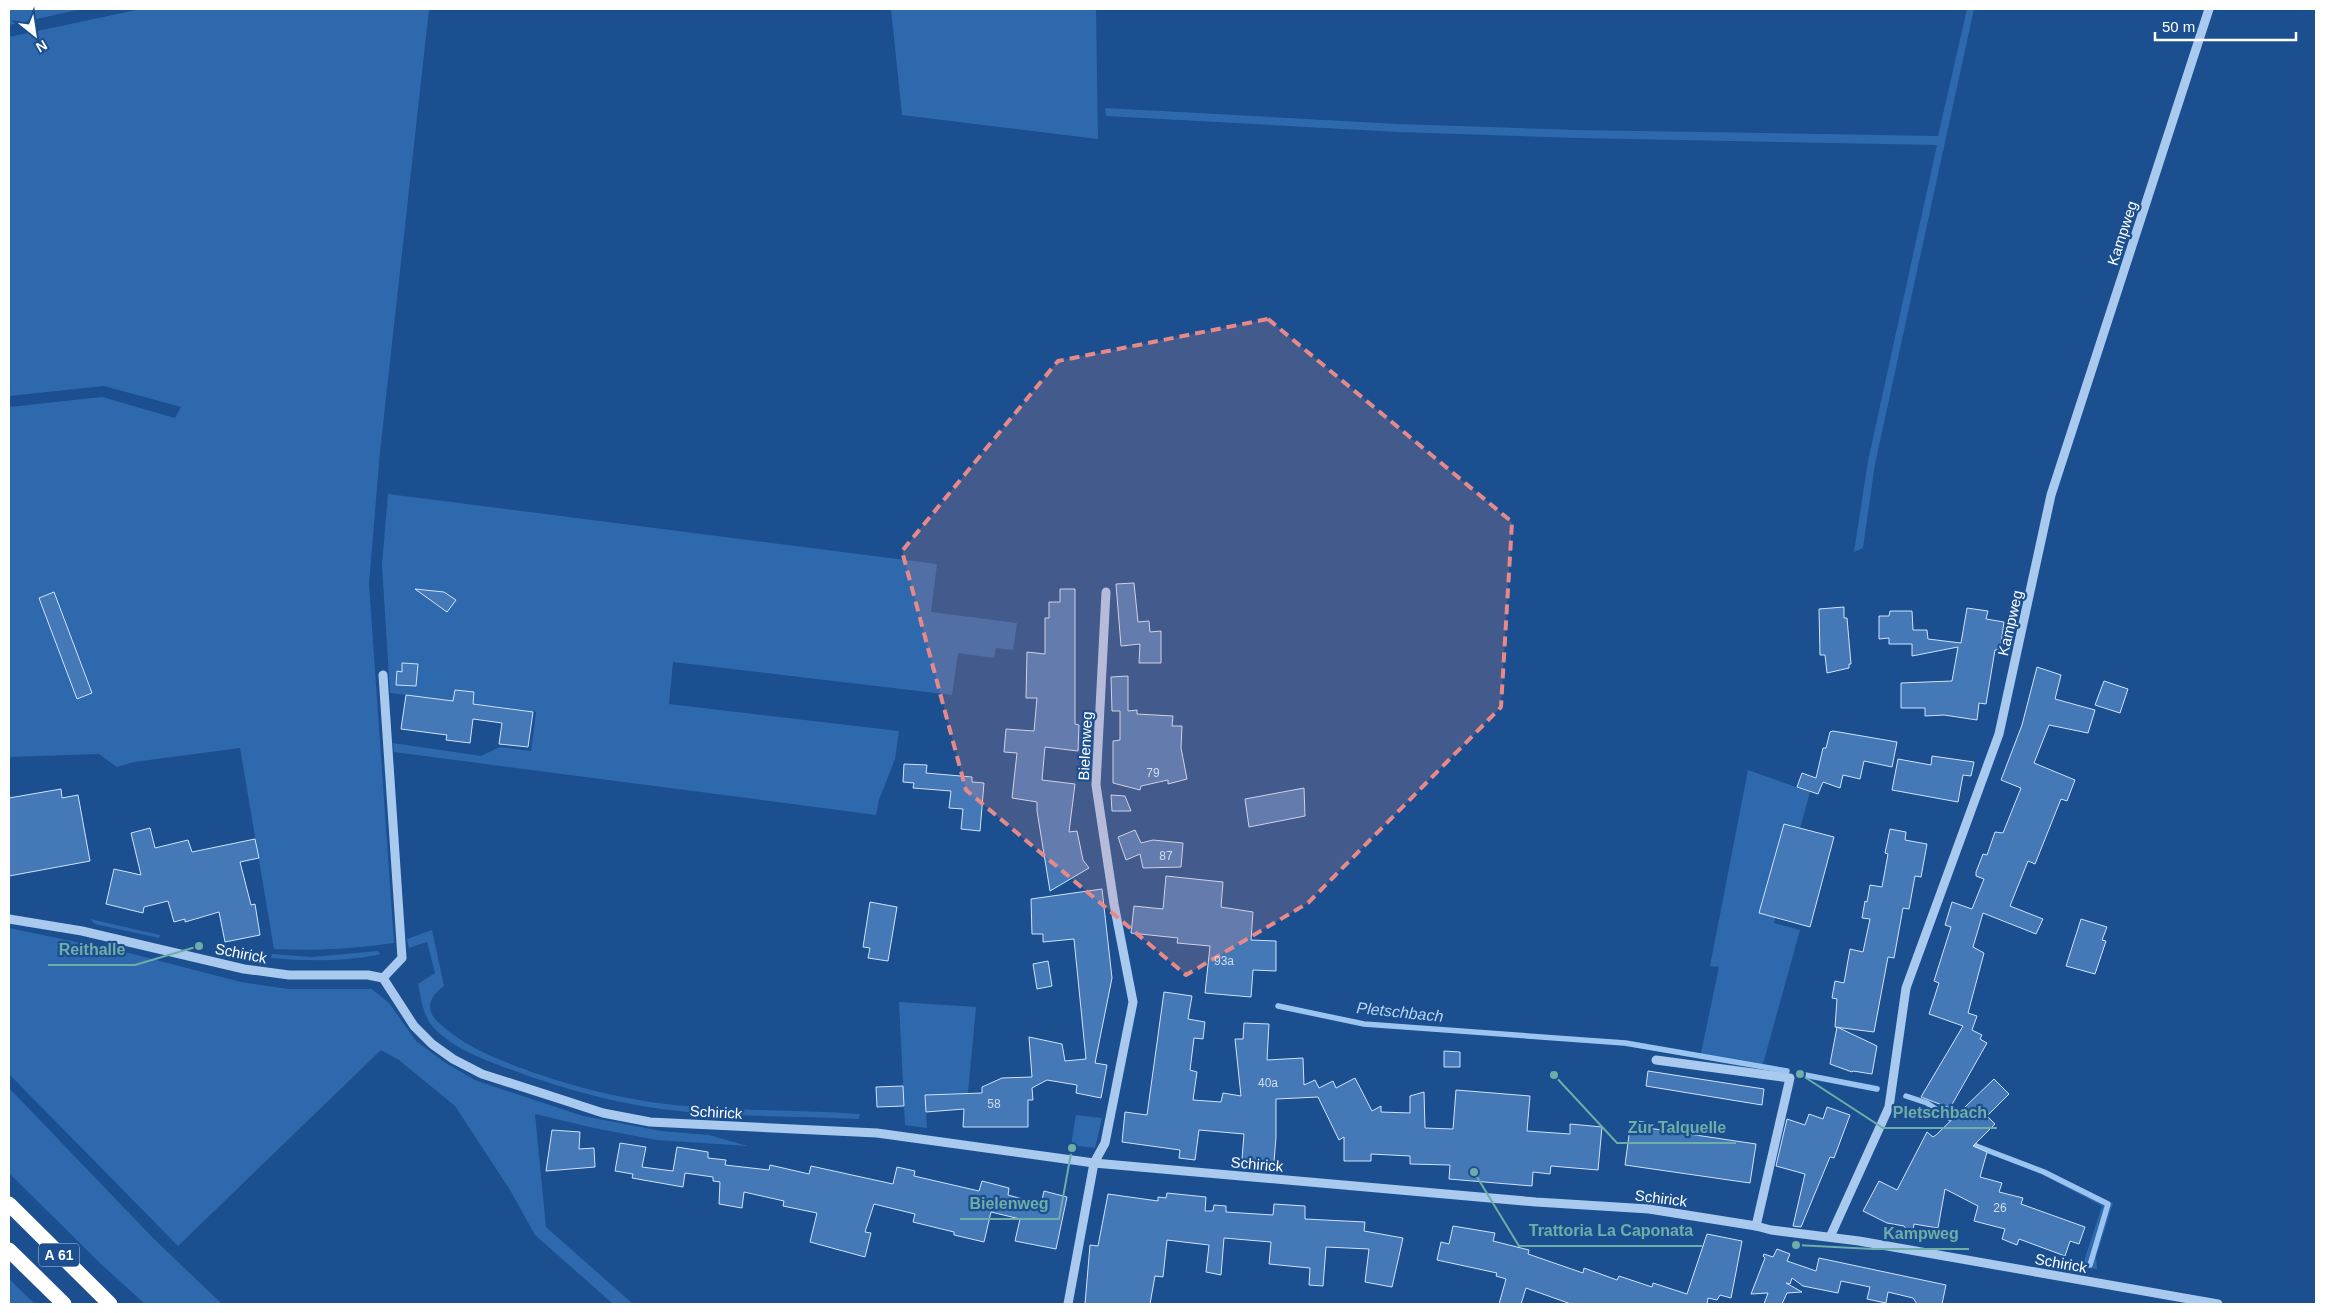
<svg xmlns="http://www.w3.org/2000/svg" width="2325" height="1313" font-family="Arial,sans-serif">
<rect width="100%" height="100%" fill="#1b4f8f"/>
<g fill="#2e69ad">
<polygon points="9,9 82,9 9,25"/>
<path d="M141 9H429L380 452 369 584 394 943C353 949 315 951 274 949L240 748 134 762 117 767 99 754 9 757V407L102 397 175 418 181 407 104 386 9 396V37Z"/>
<polygon points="891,9 1096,9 1098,139 902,115"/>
<polygon points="1967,9 1974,9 1875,464 1863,548 1854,552 1868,461 1937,145 1578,138 1398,132 1106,116 1105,108 1398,124 1577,130 1938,136"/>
<polygon points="388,494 937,564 931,612 1017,623 1013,650 996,648 994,658 958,653 952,695 673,662 669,704 899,731 895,759 879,800 876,815 394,752 393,743 481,756 500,747 531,751 536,712 390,693 382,565"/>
<polygon points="1748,770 1810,792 1774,923 1800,930 1763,1064 1789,1069 1788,1073 1625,1046 1364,1026 1276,1008 1276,1003 1364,1022 1503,1034 1626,1040 1701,1053 1719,967 1710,966"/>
<polygon points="90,919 160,935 159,938 95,924"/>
<polygon points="9,928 129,953 241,982 288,989 372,989 389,1003 416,1041 447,1064 477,1081 583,1116 661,1131 709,1135 748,1146 656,1140 594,1128 535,1114 546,1227 633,1304 613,1304 535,1235 510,1190 455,1106 399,1060 381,1050 178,1246 9,1074"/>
<path d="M432 930 444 986C430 996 424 1009 438 1022 460 1043 485 1054 513 1065 564 1085 620 1099 674 1105 736 1111 798 1110 860 1114L859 1119C802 1116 745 1117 688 1112 628 1107 569 1091 512 1070 485 1060 453 1049 433 1027 423 1016 421 998 418 984L435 973 427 942 409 948 407 939Z"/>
<path d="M378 951 380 954 377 955C342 962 307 961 271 958L272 954 312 957Z"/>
<polygon points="899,1002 976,1007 968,1093 925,1095 927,1128 905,1125"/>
<polygon points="1799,1071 1880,1086 1878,1092 1797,1077"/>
<polygon points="9,1088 154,1239 222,1304 145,1304 102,1265 9,1173"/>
<polygon points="1904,1094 1926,1100 1954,1116 1976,1143 2045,1170 2113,1203 2096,1257 2097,1269 2082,1267 2102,1206 2043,1175 1973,1147 1952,1121 1940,1112 1924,1104 1903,1097"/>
<polygon points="1076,1115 1102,1118 1095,1148 1071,1145"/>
<polygon points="9,1279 35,1304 9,1304"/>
</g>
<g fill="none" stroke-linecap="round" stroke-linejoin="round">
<g stroke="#9cc4f0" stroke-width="5.5">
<polyline points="1278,1006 1364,1024 1625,1043 1787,1071"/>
<polyline points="1800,1074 1877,1089"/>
<polyline points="1906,1096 1927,1103 1958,1124"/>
<polyline points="1970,1139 1976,1146 2044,1172 2108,1204 2090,1265"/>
</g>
</g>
<g fill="#4478b7" stroke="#cfe3fa">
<polygon points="1134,583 1138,622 1149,621 1150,632 1161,631 1161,663 1139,663 1140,644 1121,646 1116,584"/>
<polygon points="415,589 444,592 456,600 447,612"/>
<polygon points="1060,589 1075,589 1075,724 1079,725 1078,751 1045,747 1042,780 1075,784 1069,832 1077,831 1083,860 1089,868 1050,891 1037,811 1037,802 1012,798 1017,753 1004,752 1006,729 1034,731 1037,698 1026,698 1027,652 1045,654 1045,618 1049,618 1049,602 1060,602"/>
<polygon points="54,592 92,693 77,699 39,598"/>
<polygon points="1844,607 1844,618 1847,618 1851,664 1849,664 1849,668 1827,673 1825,655 1820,655 1819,609"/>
<polygon points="1967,608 1988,611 1986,619 2004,622 2000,650 1995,650 1986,704 1979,703 1977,720 1944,715 1925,716 1925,708 1901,708 1901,683 1952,681 1958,647 1912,656 1912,644 1889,644 1889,638 1879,639 1879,616 1889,616 1890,611 1912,611 1913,630 1927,630 1928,639 1961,643"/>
<polygon points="402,663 418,664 416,686 396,685 397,671 402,672"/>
<polygon points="2037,667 2061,675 2055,699 2095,710 2088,733 2049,725 2034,763 2075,780 2067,801 2061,799 2035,864 2028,861 2010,906 2043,919 2036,934 1983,913 1973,947 1984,953 1968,1013 1977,1016 1972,1030 1982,1035 1980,1039 1987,1043 1950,1108 1921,1097 1963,1026 1929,1014 1939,983 1934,981 1951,927 1945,925 1952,902 1972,909 1984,879 1976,876 1976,872 1983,854 1987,855 1995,832 2003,833 2021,788 2001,780 2022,725"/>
<polygon points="1128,676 1128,711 1137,710 1137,714 1173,716 1172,726 1182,726 1181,748 1187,779 1168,784 1168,780 1141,786 1140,790 1113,783 1113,741 1120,740 1120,711 1112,711 1111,677"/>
<polygon points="2104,681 2128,689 2120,713 2095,705"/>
<polygon points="455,690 474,692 473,704 533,712 528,747 499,744 502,723 473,719 470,743 446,740 447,735 401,729 406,695 453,701"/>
<polygon points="1833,731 1897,742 1892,767 1864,761 1860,779 1843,775 1840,788 1823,782 1818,794 1797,787 1802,773 1816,778 1823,748 1826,748 1830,732"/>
<polygon points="1932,756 1974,762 1971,776 1963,775 1958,802 1892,790 1898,759 1931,765"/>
<polygon points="904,764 927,765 926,773 972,777 972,782 984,783 980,831 961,829 963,809 949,808 951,791 913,788 914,783 903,782"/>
<polygon points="1304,788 1305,816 1249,827 1245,799"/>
<polygon points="61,789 62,798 78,795 90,861 9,876 9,798"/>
<polygon points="1111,795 1125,796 1131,811 1112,811"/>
<polygon points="1784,824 1834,837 1810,927 1759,913"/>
<polygon points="150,828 155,848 188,840 192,852 255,839 259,858 240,862 251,905 255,904 260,935 225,942 219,912 185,922 185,919 174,922 168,901 144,907 143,913 106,904 114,869 141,875 131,833"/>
<polygon points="1890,829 1906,832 1905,840 1927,844 1921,877 1915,876 1909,909 1903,908 1894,958 1888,957 1874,1032 1835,1027 1837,999 1832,998 1835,981 1844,983 1850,949 1863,952 1870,919 1862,918 1865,901 1867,902 1870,885 1882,887 1888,854 1885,853"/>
<polygon points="1135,830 1141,843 1153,840 1183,843 1181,867 1143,868 1140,854 1126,860 1118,837"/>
<polygon points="1166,876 1223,882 1221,907 1253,912 1251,940 1276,941 1276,971 1253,970 1251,997 1205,993 1210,946 1177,943 1178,938 1131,933 1134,906 1163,909"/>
<polygon points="1102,889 1112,978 1095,1063 1107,1065 1101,1098 1076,1093 1077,1085 1047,1080 1032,1088 1033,1100 1028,1100 1028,1127 963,1127 964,1109 926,1112 925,1095 982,1093 982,1087 1002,1078 1032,1077 1029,1037 1062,1044 1065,1061 1086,1059 1074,939 1043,942 1043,934 1032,934 1031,899"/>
<polygon points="870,902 897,907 888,961 868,958 870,948 863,947"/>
<polygon points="2081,919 2107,927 2102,940 2106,941 2095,974 2066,966"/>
<polygon points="1048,961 1052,986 1037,989 1033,964"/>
<polygon points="1164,992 1192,996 1188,1019 1205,1022 1203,1039 1194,1038 1190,1070 1197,1072 1193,1100 1221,1102 1223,1093 1241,1096 1235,1039 1243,1039 1244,1023 1269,1024 1267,1060 1303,1058 1304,1085 1315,1080 1319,1088 1333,1081 1336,1088 1355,1078 1372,1111 1381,1106 1381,1112 1410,1113 1410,1096 1424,1092 1425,1128 1453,1129 1456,1090 1530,1096 1527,1131 1570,1134 1570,1124 1602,1127 1598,1170 1551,1166 1550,1174 1533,1172 1532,1186 1449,1179 1450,1165 1410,1164 1410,1156 1371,1154 1371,1161 1344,1161 1344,1137 1339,1140 1318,1097 1276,1099 1276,1137 1274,1162 1242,1159 1244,1134 1199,1130 1195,1160 1179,1158 1180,1150 1122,1142 1125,1112 1147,1115"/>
<polygon points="1837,1027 1877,1046 1872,1074 1853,1071 1852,1072 1830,1064"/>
<polygon points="1444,1051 1460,1052 1460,1067 1444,1067"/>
<polygon points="1648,1071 1764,1089 1762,1105 1646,1086"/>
<polygon points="1994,1079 2009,1094 1987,1116 1995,1124 1973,1146 1987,1152 1980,1177 2002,1183 1999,1192 2023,1198 2021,1204 2085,1227 2079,1244 2070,1241 2065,1256 2019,1239 2017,1245 2002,1239 2005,1229 1974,1221 1978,1206 1945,1189 1938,1228 1914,1224 1912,1237 1904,1226 1887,1223 1863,1211 1879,1181 1897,1190 1927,1132 1933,1137 1936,1135"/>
<polygon points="903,1086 904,1106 877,1107 876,1087"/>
<polygon points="1827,1107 1850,1115 1834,1158 1830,1157 1801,1227 1793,1226 1805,1174 1776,1166 1787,1119 1805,1125 1809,1114 1823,1119"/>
<polygon points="1631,1120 1649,1123 1648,1128 1756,1144 1750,1183 1625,1165"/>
<polygon points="552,1130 580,1132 579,1149 594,1148 595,1167 546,1171"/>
<polygon points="620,1143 646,1147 642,1167 673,1171 677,1147 708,1152 708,1158 726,1160 725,1165 769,1170 770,1165 809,1174 811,1166 893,1184 897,1167 915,1171 914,1176 979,1191 982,1181 1009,1188 1008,1195 1041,1204 1044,1191 1067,1197 1056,1249 1015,1241 1020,1219 991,1212 984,1242 954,1235 954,1232 913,1222 915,1214 874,1204 865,1232 871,1233 865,1257 810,1242 817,1213 783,1206 784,1201 744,1192 742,1208 719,1204 720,1182 713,1181 713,1177 685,1173 683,1187 632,1178 633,1174 615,1171"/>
<polygon points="1167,1193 1206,1197 1205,1211 1213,1211 1214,1205 1226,1206 1226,1212 1273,1215 1274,1204 1305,1206 1305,1219 1365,1222 1364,1231 1403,1238 1392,1287 1365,1282 1369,1249 1326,1247 1323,1286 1309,1285 1310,1268 1269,1264 1271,1242 1224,1238 1221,1275 1206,1272 1209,1245 1167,1240 1163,1277 1155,1276 1150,1304 1085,1304 1090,1245 1098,1246 1108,1194 1158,1201 1158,1197 1166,1198"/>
<polygon points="1453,1226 1495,1233 1493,1241 1529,1250 1528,1254 1583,1273 1584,1268 1617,1280 1619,1276 1652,1287 1653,1283 1687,1294 1707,1234 1742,1241 1731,1298 1720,1295 1717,1300 1708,1298 1707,1304 1571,1304 1526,1288 1521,1304 1499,1304 1506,1279 1496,1276 1497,1273 1437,1260 1441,1242 1449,1244"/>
<polygon points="1777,1249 1790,1254 1787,1261 1816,1271 1819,1258 1946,1285 1942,1304 1917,1304 1913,1298 1888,1292 1886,1303 1867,1299 1870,1287 1841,1281 1838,1293 1803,1286 1792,1278 1790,1284 1786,1283 1802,1292 1787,1293 1782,1304 1764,1304 1768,1293 1751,1294 1765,1258 1763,1256 1764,1254 1773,1257"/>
</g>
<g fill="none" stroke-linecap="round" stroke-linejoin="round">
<g stroke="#a9c9ee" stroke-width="9">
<polyline points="9,919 82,931 244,969 289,975 368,975 383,978 414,1026 432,1044 453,1059 482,1074 557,1098 603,1113 650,1122 877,1133 1094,1163 1536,1202 1649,1209 1756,1226 1771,1230 1859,1241 2218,1304"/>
<polyline points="383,978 402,958 383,675"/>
<polyline points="1656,1060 1790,1078 1756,1226"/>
<polyline points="1830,1237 1889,1107 1906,988 1999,734 2051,495 2209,9"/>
<polyline points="1068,1304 1094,1163 1105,1143 1133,1002 1114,904 1096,785 1106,592"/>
</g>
<g stroke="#fff" stroke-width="15">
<polyline points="9,1204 110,1304"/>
<polyline points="9,1250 64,1304"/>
</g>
</g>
<path fill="#e88989" fill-opacity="0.2" stroke="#e88989" stroke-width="4" stroke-dasharray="10 6" stroke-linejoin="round" d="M1268 319 1512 522 1501 707 1308 903 1186 975 966 790 902 551 1058 361Z"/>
<g text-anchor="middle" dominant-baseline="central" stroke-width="4.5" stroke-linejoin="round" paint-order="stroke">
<g font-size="12" fill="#d0dded">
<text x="1153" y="773">79</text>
<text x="1166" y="856">87</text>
<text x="1224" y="961">93a</text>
<text x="1268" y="1083">40a</text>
<text x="994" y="1104">58</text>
<text x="2000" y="1208">26</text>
</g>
<rect fill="#1b4f8f" stroke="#bbcadd" stroke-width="1" x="39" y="1243.5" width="40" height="23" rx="4"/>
<g font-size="14" font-weight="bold" fill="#fff">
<text x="59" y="1255">A 61</text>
</g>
<g font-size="15" fill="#fff" stroke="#1b4f8f">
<text transform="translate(2122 233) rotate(-72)">Kampweg</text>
<text transform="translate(2010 623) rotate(-77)">Kampweg</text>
<text transform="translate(1085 746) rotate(-87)">Bielenweg</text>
<text transform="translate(241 953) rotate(11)">Schirick</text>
<text transform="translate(716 1112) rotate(3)">Schirick</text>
<text transform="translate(1257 1164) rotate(5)">Schirick</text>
<text transform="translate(1661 1198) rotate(7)">Schirick</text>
<text transform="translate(2061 1263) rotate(10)">Schirick</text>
</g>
<g font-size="16" font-style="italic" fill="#b5d3f5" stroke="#1b4f8f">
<text transform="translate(1400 1012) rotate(6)">Pletschbach</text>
</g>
</g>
<path fill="none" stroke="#6fada8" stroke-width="2" d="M199 946L135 965H48M1800 1074L1883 1128H1997M1554 1075L1617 1143H1736M1072 1148L1059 1219H960M1474 1172L1519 1246H1703M1796 1245L1873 1249H1969"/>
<g fill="#6fada8" stroke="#1b4f8f" stroke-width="2">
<circle cx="199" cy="946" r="5"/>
<circle cx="1800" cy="1074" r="5"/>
<circle cx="1554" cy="1075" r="5"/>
<circle cx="1072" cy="1148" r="5"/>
<circle cx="1474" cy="1172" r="5"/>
<circle cx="1796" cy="1245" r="5"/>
</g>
<g font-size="16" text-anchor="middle" font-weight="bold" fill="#6fada8" stroke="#1b4f8f" stroke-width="4.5" stroke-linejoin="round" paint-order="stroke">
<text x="92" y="955">Reithalle</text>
<text x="1940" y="1118">Pletschbach</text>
<text x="1677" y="1133">Zur Talquelle</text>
<text x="1009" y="1209">Bielenweg</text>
<text x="1611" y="1236">Trattoria La Caponata</text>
<text x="1921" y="1239">Kampweg</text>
</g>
<rect width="2325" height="1313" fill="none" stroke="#ffffff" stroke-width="20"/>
<g transform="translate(35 35) rotate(150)" stroke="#1b4f8f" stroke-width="4" paint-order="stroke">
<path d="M0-4L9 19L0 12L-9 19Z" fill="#ffffff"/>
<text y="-8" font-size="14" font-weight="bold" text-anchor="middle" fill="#ffffff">N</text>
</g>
<path d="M2155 32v8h141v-8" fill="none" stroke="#ffffff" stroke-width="2.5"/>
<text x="2162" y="32" font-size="15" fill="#ffffff" stroke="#1b4f8f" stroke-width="4" paint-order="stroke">50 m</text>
</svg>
